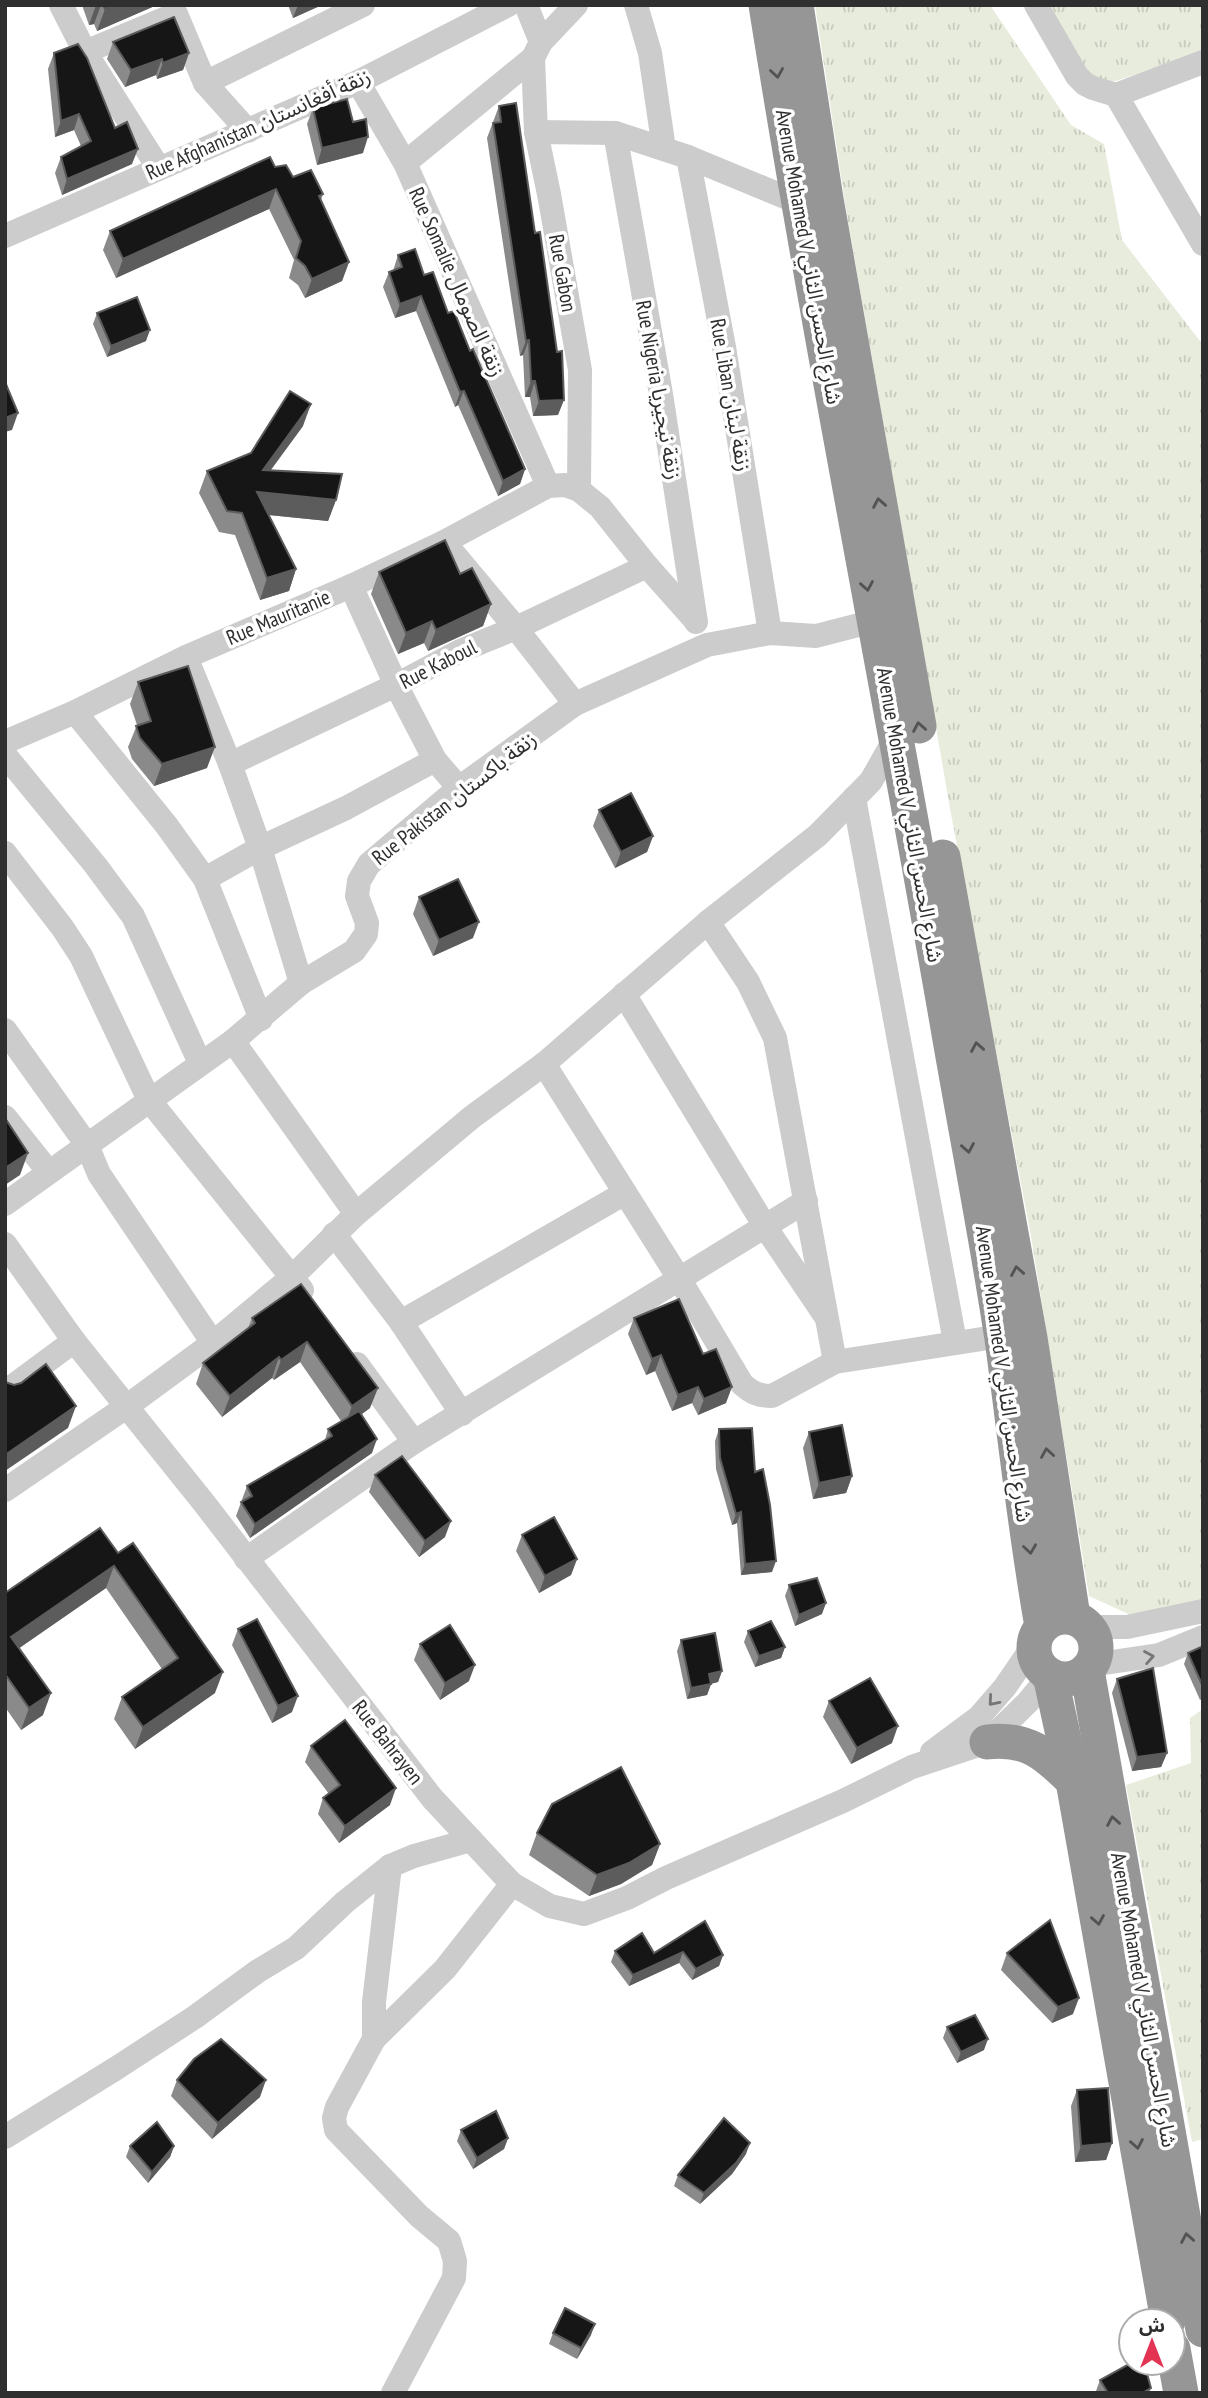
<svg xmlns="http://www.w3.org/2000/svg" width="1208" height="2398" font-family="'PT Sans Narrow','Noto Sans Arabic',sans-serif">
<defs>
<pattern id="grass-tufts" width="24" height="20" patternUnits="userSpaceOnUse" patternTransform="scale(1.75)"><rect width="24" height="20" fill="#e7ecdd"/><path d="M3 7l-1-3M5 7V3M7 7l1-3M15 17l-1-3M17 17v-4M19 17l1-3" fill="none" stroke="#c6cbbe"/></pattern>
</defs>
<rect width="100%" height="100%" fill="#fff"/>
<g fill="url(#grass-tufts)">
<polygon points="815,5 990,5 1071,125 1104,144 1122,240 1203,345 1203,1599 1146,1622 1089,1596 1031,1236 951,814 846,209"/>
<polygon points="1029,5 1203,5 1203,53 1109,83 1075,81"/>
<polygon points="1203,1709 1203,2139 1192,2142 1126,1785 1191,1763 1190,1718"/>
</g>
<g fill="none" stroke-linecap="round" stroke-linejoin="round">
<g stroke="#ccc" stroke-width="24">
<polyline points="61,5 85,52 158,167"/>
<polyline points="526,5 541,42"/>
<polyline points="636,5 650,53 664,149"/>
<polyline points="1036,5 1077,76 1085,84 1093,88 1116,95 1203,62"/>
<polyline points="85,52 176,14 205,83 248,131"/>
<polyline points="533,58 536,132 549,194 580,370 579,490"/>
<polyline points="358,82 405,163 548,486"/>
<polyline points="205,83 363,5"/>
<polyline points="1116,95 1203,244"/>
<polyline points="536,132 615,133 688,157 797,202"/>
<polyline points="615,133 661,394 696,622"/>
<polyline points="688,157 724,347 770,633"/>
<polyline points="405,163 533,58 541,42 576,5"/>
<polyline points="5,236 358,82 508,5"/>
<polyline points="444,542 516,628 575,704"/>
<polyline points="351,586 396,685 435,760 459,788"/>
<polyline points="186,657 230,764 260,848 301,983"/>
<polyline points="75,712 167,826 205,879 261,1019"/>
<polyline points="5,742 75,712 186,657 351,586 444,542 548,486 565,485 579,490 600,507 647,566 695,620"/>
<polyline points="5,755 96,866 133,916 200,1063"/>
<polyline points="230,764 396,685 460,651 516,628 647,566"/>
<polyline points="854,798 955,1342"/>
<polyline points="5,853 62,927 81,956 149,1100 302,1290"/>
<polyline points="205,879 260,848 346,808 435,760"/>
<polyline points="708,922 748,982 775,1038 835,1362"/>
<polyline points="624,994 766,1228 824,1314"/>
<polyline points="5,1030 87,1145 99,1174 213,1343"/>
<polyline points="233,1041 356,1214"/>
<path d="M544 1064 680 1280 742 1384C752 1393 759 1396 772 1396L835 1362 1001 1336"/>
<polyline points="5,1117 48,1171"/>
<polyline points="5,1204 233,1041 301,983 354,951 366,934 367,923 357,896 359,881 369,864 459,788 575,704 707,645 770,633 816,636 874,621"/>
<polyline points="334,1234 401,1322 462,1414"/>
<polyline points="5,1244 74,1341 204,1503 432,1798 512,1884 550,1906 584,1914 627,1898 666,1878 843,1801 912,1767 987,1742 1028,1702 1050,1675"/>
<polyline points="401,1322 625,1193"/>
<polyline points="357,1364 414,1442"/>
<polyline points="5,1392 74,1341"/>
<polyline points="5,1490 126,1407 213,1343 292,1277 356,1214 472,1117 544,1064 708,922 818,835 871,781 897,735"/>
<polyline points="246,1559 414,1442 806,1201"/>
<polyline points="1088,1627 1127,1627 1203,1611"/>
<polyline points="1091,1665 1159,1655 1203,1637"/>
<polyline points="932,1752 979,1717 1005,1687 1033,1646"/>
<polyline points="390,1866 374,2002 374,2039 337,2107 334,2118 336,2130 419,2216 449,2241 455,2261 454,2278 393,2393"/>
<polyline points="374,2039 445,1969 512,1884"/>
<polyline points="5,2137 115,2069 195,2017 258,1971 296,1948 345,1902 390,1866 414,1856 471,1840"/>
</g>
<g stroke="#969696" stroke-width="35">
<path d="M766 5C820 345 888 683 947 1022 965 1128 986 1233 1002 1339 1015 1435 1025 1531 1042 1626"/>
<polyline points="796,5 826,199 919,726"/>
<polyline points="943,857 1030,1338 1073,1617"/>
<circle cx="1065" cy="1648" r="31"/>
<polyline points="1087,1670 1203,2330"/>
<polyline points="1050,1675 1073,1781 1168,2321"/>
<path d="M987 1742C1027 1737 1046 1754 1073 1781"/>
<polyline points="1173,2349 1181,2393"/>
</g>
</g>
<g fill="#8a8a8a">
<polygon points="82,5 157,5 97,31 94,24 89,25"/>
<polygon points="288,5 322,5 293,18"/>
<polygon points="113,42 189,53 183,70 157,79 156,75 125,87 107,59"/>
<polygon points="54,53 115,128 132,164 62,195 55,173 61,157 81,146 74,130 55,137 48,69"/>
<polygon points="499,106 558,415 533,416 530,397 525,397 523,355 520,356 487,138"/>
<polygon points="313,108 353,122 363,153 317,165 307,124"/>
<polygon points="275,167 323,194 321,200 349,262 342,281 305,298 298,285 289,278 294,260 269,209 116,278 103,250 110,231"/>
<polygon points="398,255 424,275 448,313 470,351 525,469 520,484 498,496 458,405 455,407 416,311 395,318 383,287 389,272 393,271"/>
<polygon points="97,313 146,341 107,357 93,324"/>
<polygon points="303,426 271,470 336,500 328,521 269,515 296,569 289,591 260,600 235,535 219,532 199,493 207,471 251,453"/>
<polygon points="379,572 460,574 491,604 483,626 428,651 424,643 398,654 371,594"/>
<polygon points="138,682 207,768 154,786 132,759 128,747 137,725 130,704"/>
<polygon points="599,810 653,836 647,852 615,868 593,826"/>
<polygon points="419,897 473,938 433,956 413,914"/>
<polygon points="301,1284 370,1408 362,1414 372,1453 250,1538 236,1516 247,1486 325,1440 328,1429 341,1421 300,1362 274,1380 272,1378 222,1417 196,1384 203,1363 248,1328 252,1318"/>
<polygon points="634,1318 703,1354 726,1403 698,1415 692,1403 672,1411 655,1371 646,1375 628,1334"/>
<polygon points="719,1429 755,1472 772,1572 741,1575 737,1523 732,1525 716,1469 715,1441"/>
<polygon points="809,1432 852,1476 846,1493 813,1499 803,1448"/>
<polygon points="375,1475 445,1537 419,1557 369,1492"/>
<polygon points="100,1528 215,1693 135,1749 114,1719 122,1697 162,1669 106,1588 19,1648 43,1715 21,1730 5,1707 5,1593"/>
<polygon points="522,1535 577,1559 571,1575 539,1593 516,1551"/>
<polygon points="789,1585 822,1614 795,1626 785,1596"/>
<polygon points="238,1629 292,1712 272,1723 232,1645"/>
<polygon points="748,1631 785,1647 781,1658 755,1667 744,1642"/>
<polygon points="681,1640 722,1671 718,1682 711,1684 707,1695 687,1699 677,1651"/>
<polygon points="420,1644 469,1681 440,1700 414,1660"/>
<polygon points="1203,1646 1203,1698 1200,1700 1184,1664 1188,1653"/>
<polygon points="1117,1679 1167,1753 1161,1767 1132,1771 1112,1693"/>
<polygon points="829,1701 892,1743 851,1764 823,1717"/>
<polygon points="311,1746 390,1805 339,1843 318,1814 323,1798 329,1794 305,1762"/>
<polygon points="537,1833 660,1844 652,1865 621,1884 589,1896 529,1855"/>
<polygon points="705,1921 723,1955 719,1966 692,1980 679,1963 629,1986 611,1962 615,1951 654,1953"/>
<polygon points="1007,1953 1073,2014 1052,2023 1001,1970"/>
<polygon points="947,2027 984,2050 957,2063 943,2038"/>
<polygon points="177,2080 260,2097 212,2139 171,2096"/>
<polygon points="1077,2090 1112,2143 1106,2160 1075,2162 1071,2106"/>
<polygon points="461,2130 508,2138 504,2149 473,2169 457,2141"/>
<polygon points="130,2146 174,2146 170,2157 148,2183 126,2157"/>
<polygon points="746,2154 732,2174 700,2204 674,2186 678,2175"/>
<polygon points="553,2333 591,2335 577,2359 549,2344"/>
<polygon points="1100,2380 1151,2388 1149,2393 1097,2393 1096,2391"/>
</g>
<g fill="#5c5c5c">
<polygon points="96,5 101,5 94,24 89,25"/>
<polygon points="114,5 157,5 97,31 105,9"/>
<polygon points="298,5 322,5 293,18"/>
<polygon points="189,53 183,70 157,79 163,63"/>
<polygon points="162,59 156,75 125,87 131,70"/>
<polygon points="79,114 74,130 55,137 61,121"/>
<polygon points="368,137 363,153 317,165 322,148"/>
<polygon points="138,149 132,164 62,195 67,179"/>
<polygon points="276,189 269,209 116,278 123,259"/>
<polygon points="349,262 342,281 305,298 312,279"/>
<polygon points="421,296 416,311 395,318 400,304"/>
<polygon points="150,330 146,341 107,357 111,346"/>
<polygon points="529,340 523,355 520,356 526,341"/>
<polygon points="531,381 535,381 530,397 525,397"/>
<polygon points="464,391 458,405 455,407 460,392"/>
<polygon points="564,400 558,415 533,416 539,401"/>
<polygon points="311,404 303,426 255,491 263,470"/>
<polygon points="18,413 12,430 5,432 5,418"/>
<polygon points="525,469 520,484 498,496 503,481"/>
<polygon points="257,492 336,500 328,521 249,513"/>
<polygon points="296,569 289,591 260,600 267,578"/>
<polygon points="491,604 483,626 428,651 436,630"/>
<polygon points="432,621 424,643 398,654 406,633"/>
<polygon points="215,747 207,768 154,786 162,764"/>
<polygon points="653,836 647,852 615,868 621,852"/>
<polygon points="479,922 473,938 433,956 439,940"/>
<polygon points="28,1153 20,1175 5,1185 5,1168"/>
<polygon points="307,1342 300,1362 274,1380 281,1360"/>
<polygon points="661,1355 655,1371 646,1375 652,1359"/>
<polygon points="279,1357 272,1378 222,1417 230,1396"/>
<polygon points="698,1387 692,1403 672,1411 678,1395"/>
<polygon points="732,1387 726,1403 698,1415 704,1399"/>
<polygon points="378,1388 370,1408 345,1426 352,1406"/>
<polygon points="76,1406 68,1428 5,1471 5,1455"/>
<polygon points="377,1439 372,1453 250,1538 255,1524"/>
<polygon points="852,1476 846,1493 813,1499 819,1483"/>
<polygon points="741,1512 737,1523 732,1525 736,1514"/>
<polygon points="451,1521 445,1537 419,1557 425,1541"/>
<polygon points="577,1559 571,1575 539,1593 545,1576"/>
<polygon points="776,1561 772,1572 741,1575 745,1564"/>
<polygon points="114,1566 106,1588 5,1658 11,1637"/>
<polygon points="826,1603 822,1614 795,1626 799,1615"/>
<polygon points="785,1647 781,1658 755,1667 759,1656"/>
<polygon points="475,1665 469,1681 440,1700 445,1683"/>
<polygon points="722,1671 718,1682 705,1685 709,1674"/>
<polygon points="223,1672 215,1693 135,1749 143,1727"/>
<polygon points="711,1684 707,1695 687,1699 691,1688"/>
<polygon points="51,1693 43,1715 21,1730 29,1708"/>
<polygon points="298,1696 292,1712 272,1723 278,1706"/>
<polygon points="898,1726 892,1743 851,1764 857,1748"/>
<polygon points="1167,1753 1161,1767 1132,1771 1137,1757"/>
<polygon points="396,1788 390,1805 339,1843 345,1826"/>
<polygon points="660,1844 652,1865 621,1884 589,1896 597,1875"/>
<polygon points="683,1952 679,1963 629,1986 633,1975"/>
<polygon points="723,1955 719,1966 692,1980 696,1969"/>
<polygon points="1079,1998 1073,2014 1052,2023 1058,2007"/>
<polygon points="988,2039 984,2050 957,2063 961,2052"/>
<polygon points="266,2080 260,2097 212,2139 218,2123"/>
<polygon points="508,2138 504,2149 473,2169 477,2158"/>
<polygon points="750,2143 746,2154 732,2174 700,2204 704,2193"/>
<polygon points="1112,2143 1106,2160 1075,2162 1081,2146"/>
<polygon points="174,2146 170,2157 148,2183 152,2172"/>
<polygon points="595,2324 591,2335 577,2359 581,2348"/>
</g>
<g fill="#161616" stroke="#5c5c5c" stroke-width="2">
<polygon points="103,5 114,5 105,9"/>
<polygon points="174,17 189,53 163,63 162,59 131,70 113,42"/>
<polygon points="78,44 87,58 115,128 127,122 138,149 67,179 61,157 91,141 79,114 61,121 54,53"/>
<polygon points="347,99 353,122 366,119 368,137 322,148 313,108"/>
<polygon points="516,103 535,233 540,232 557,352 562,351 564,400 539,401 535,381 531,381 529,340 526,341 493,123 501,122 499,106"/>
<polygon points="270,157 275,167 286,165 293,177 311,170 323,194 319,196 349,262 312,279 305,266 296,258 301,241 276,189 123,259 110,231"/>
<polygon points="415,249 424,275 433,272 448,313 454,311 470,351 473,349 525,469 503,481 464,391 460,392 421,296 400,304 389,272 402,267 398,255"/>
<polygon points="137,297 150,330 111,346 97,313"/>
<polygon points="5,382 18,413 5,418"/>
<polygon points="290,391 311,404 263,470 342,474 336,500 257,492 296,569 267,578 242,513 227,511 207,471 251,453"/>
<polygon points="445,540 460,574 472,568 491,604 436,630 432,621 406,633 379,572"/>
<polygon points="188,666 215,747 162,764 140,738 136,726 151,721 138,682"/>
<polygon points="631,793 653,836 621,852 599,810"/>
<polygon points="458,879 479,922 439,940 419,897"/>
<polygon points="5,1118 28,1153 5,1168"/>
<polygon points="301,1284 378,1388 352,1406 307,1342 281,1360 279,1357 230,1396 203,1363 255,1323 252,1318"/>
<polygon points="679,1299 703,1354 716,1349 732,1387 704,1399 698,1387 678,1395 661,1355 652,1359 634,1318"/>
<polygon points="46,1364 76,1406 5,1455 5,1382 14,1385 21,1383"/>
<polygon points="359,1411 377,1439 255,1524 241,1502 252,1496 247,1486 332,1436 328,1429"/>
<polygon points="842,1425 852,1476 819,1483 809,1432"/>
<polygon points="752,1428 755,1472 763,1469 770,1505 776,1561 745,1564 741,1512 736,1514 720,1458 719,1429"/>
<polygon points="402,1456 451,1521 425,1541 375,1475"/>
<polygon points="554,1517 577,1559 545,1576 522,1535"/>
<polygon points="100,1528 118,1553 133,1543 223,1672 143,1727 122,1697 178,1658 114,1566 11,1637 51,1693 29,1708 5,1674 5,1593"/>
<polygon points="817,1578 826,1603 799,1615 789,1585"/>
<polygon points="257,1619 298,1696 278,1706 238,1629"/>
<polygon points="771,1621 785,1647 759,1656 748,1631"/>
<polygon points="450,1625 475,1665 445,1683 420,1644"/>
<polygon points="715,1633 722,1671 709,1674 711,1684 691,1688 681,1640"/>
<polygon points="1203,1646 1203,1687 1188,1653"/>
<polygon points="1153,1668 1167,1753 1137,1757 1117,1679"/>
<polygon points="870,1678 898,1726 857,1748 829,1701"/>
<polygon points="345,1720 396,1788 345,1826 323,1798 340,1785 311,1746"/>
<polygon points="621,1767 660,1844 629,1863 597,1875 537,1833 552,1804"/>
<polygon points="1050,1920 1079,1998 1058,2007 1007,1953"/>
<polygon points="705,1921 723,1955 696,1969 683,1952 633,1975 615,1951 642,1933 654,1953"/>
<polygon points="975,2015 988,2039 961,2052 947,2027"/>
<polygon points="221,2039 266,2080 218,2123 177,2080 194,2059"/>
<polygon points="1108,2088 1112,2143 1081,2146 1077,2090"/>
<polygon points="496,2111 508,2138 477,2158 461,2130"/>
<polygon points="724,2118 750,2143 736,2163 704,2193 678,2175"/>
<polygon points="157,2122 174,2146 152,2172 130,2146"/>
<polygon points="565,2308 595,2324 581,2348 553,2333"/>
<polygon points="1131,2363 1144,2363 1151,2388 1142,2393 1108,2393 1100,2380"/>
</g>
<defs><path id="oneway-chevron" d="M-2-3.5L2.5 0L-2 3.5" fill="none" stroke-width="1.6" stroke-linecap="round" stroke-linejoin="round" transform="scale(1.75)"/></defs>
<g stroke="#535353">
<use href="#oneway-chevron" transform="translate(777 73) rotate(81)"/>
<use href="#oneway-chevron" transform="translate(879 503) rotate(-100)"/>
<use href="#oneway-chevron" transform="translate(867 586) rotate(80)"/>
<use href="#oneway-chevron" transform="translate(919 727) rotate(-100)"/>
<use href="#oneway-chevron" transform="translate(977 1047) rotate(-100)"/>
<use href="#oneway-chevron" transform="translate(968 1148) rotate(80)"/>
<use href="#oneway-chevron" transform="translate(1017 1271) rotate(-100)"/>
<use href="#oneway-chevron" transform="translate(1047 1453) rotate(-99)"/>
<use href="#oneway-chevron" transform="translate(1030 1549) rotate(82)"/>
<use href="#oneway-chevron" transform="translate(1113 1821) rotate(-100)"/>
<use href="#oneway-chevron" transform="translate(1098 1920) rotate(80)"/>
<use href="#oneway-chevron" transform="translate(1137 2144) rotate(80)"/>
<use href="#oneway-chevron" transform="translate(1187 2238) rotate(-100)"/>
</g>
<g stroke="#767676">
<use href="#oneway-chevron" transform="translate(1149 1657) rotate(-10)"/>
<use href="#oneway-chevron" transform="translate(993 1701) rotate(131)"/>
</g>
<g text-anchor="middle" dominant-baseline="central" stroke-width="7" stroke-linejoin="round" paint-order="stroke">
<g font-size="21" fill="#2f2f2f" stroke="#fff">
<text transform="translate(258 124) rotate(-24)">Rue Afghanistan زنقة أفغانستان</text>
<text transform="translate(809 257) rotate(80)">Avenue Mohamed V شارع الحسن الثاني</text>
<text transform="translate(563 273) rotate(80)">Rue Gabon</text>
<text transform="translate(457 282) rotate(66)">Rue Somalie زنقة الصومال</text>
<text transform="translate(659 390) rotate(80)">Rue Nigeria زنقة نيجيريا</text>
<text transform="translate(731 395) rotate(80)">Rue Liban زنقة لبنان</text>
<text transform="translate(278 617) rotate(-23)">Rue Mauritanie</text>
<text transform="translate(438 664) rotate(-27)">Rue Kaboul</text>
<text transform="translate(454 798) rotate(-38)">Rue Pakistan زنقة باكستان</text>
<text transform="translate(910 815) rotate(80)">Avenue Mohamed V شارع الحسن الثاني</text>
<text transform="translate(1004 1374) rotate(82)">Avenue Mohamed V شارع الحسن الثاني</text>
<text transform="translate(388 1742) rotate(52)">Rue Bahrayen</text>
<text transform="translate(1144 2000) rotate(80)">Avenue Mohamed V شارع الحسن الثاني</text>
</g>
</g>
<rect width="1208" height="2398" fill="none" stroke="#2f2f2f" stroke-width="14"/>
<g transform="translate(1152 2342)"><circle r="33" fill="#ffffff" stroke="#acacac" stroke-width="2"/>
<path d="M0-5L12 26L0 18L-12 26Z" fill="#e43453"/>
<text y="-10" font-size="19" font-weight="bold" text-anchor="middle" fill="#2f2f2f">ش</text>
</g>
</svg>
